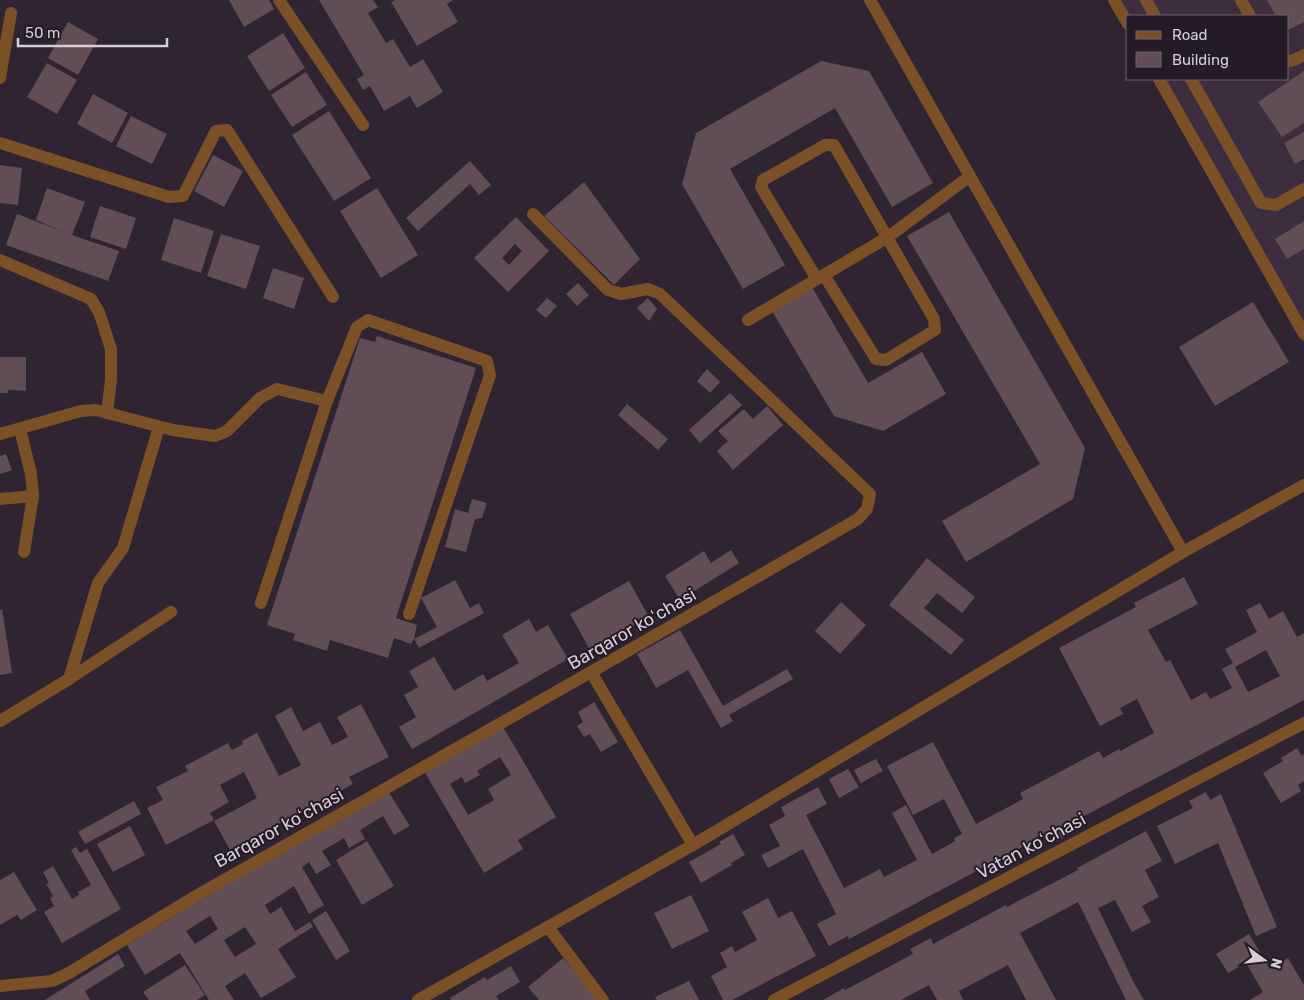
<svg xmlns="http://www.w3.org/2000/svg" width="1304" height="1000" font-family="Rubik,sans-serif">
<rect width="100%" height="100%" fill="#2f2432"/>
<polygon fill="#3c2d3f" points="1114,0 1304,0 1304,344 1158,79 1288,79 1288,16 1128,16"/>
<g fill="#614d55" fill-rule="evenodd">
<polygon points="229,0 269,0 274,9 244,27"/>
<polygon points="319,0 373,0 378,7 368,13 386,43 393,39 410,67 423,59 443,92 417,108 410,96 384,111 370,86 363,90 357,79 364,75"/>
<polygon points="395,0 453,0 447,4 458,22 417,46 391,2"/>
<polygon points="1267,0 1304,0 1304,22 1288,30 1288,16 1276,16"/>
<polygon points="68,22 98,39 78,75 48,58"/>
<polygon points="283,33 305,68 269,91 247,56"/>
<polygon points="821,61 869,71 933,183 892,207 835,108 730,169 785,265 743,289 682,184 696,133"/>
<polygon points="47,63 77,80 57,114 27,97"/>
<polygon points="1304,71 1304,123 1282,137 1258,102"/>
<polygon points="306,72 327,105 292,127 271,95"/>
<polygon points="93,94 128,113 112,143 77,124"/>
<polygon points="329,111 371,178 334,201 292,135"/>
<polygon points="131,116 167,134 152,164 116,146"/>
<polygon points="1304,132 1304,159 1295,164 1284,143"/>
<polygon points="213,155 243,171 224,207 194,191"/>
<polygon points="470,161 491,185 479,195 470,184 418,231 406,218"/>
<polygon points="0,165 22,168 18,205 0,203"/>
<polygon points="584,182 640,259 614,285 544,216"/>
<polygon points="47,188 85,202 72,235 119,251 108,281 6,245 17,214 64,232 36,220"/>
<polygon points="377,188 418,255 381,278 340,211"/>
<polygon points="100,206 136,218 126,249 90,237"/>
<polygon points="949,212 1085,448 1073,499 966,562 942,521 1040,464 907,236"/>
<path d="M516 217 549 251 508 292 474 258ZM515 244 522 251 509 265 502 258Z"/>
<polygon points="174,218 214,231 201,273 161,260"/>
<polygon points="1304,221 1304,249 1287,259 1275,239"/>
<polygon points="221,234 260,246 246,289 207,276"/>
<polygon points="273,268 304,278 294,309 263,298"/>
<polygon points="578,283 589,295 577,306 566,294"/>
<polygon points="812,287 868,383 922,352 946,394 883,431 834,416 772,311"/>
<polygon points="547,298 557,306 546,318 536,310"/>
<polygon points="648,298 657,309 649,321 637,308"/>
<polygon points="1253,302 1289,362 1215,406 1179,347"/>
<polygon points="377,336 476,368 396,618 417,625 414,639 437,627 421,598 455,580 470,608 479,603 484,613 419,648 414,639 411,644 394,638 388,658 330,640 327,651 293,640 295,634 267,625 360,338 375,342"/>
<polygon points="0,357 26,357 26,391 8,390 8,393 0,393"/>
<polygon points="707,369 720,382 710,393 697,381"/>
<polygon points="730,393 742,405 700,443 689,430"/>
<polygon points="627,404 668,439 658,450 618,415"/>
<polygon points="767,406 783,425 733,470 717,451 728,441 718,431 744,409 753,419"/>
<polygon points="6,454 12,470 0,474 0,456"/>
<polygon points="472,499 487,503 482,518 475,519 466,552 445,547 455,509 468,513"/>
<polygon points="731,550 739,563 680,600 665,576 704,551 711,563"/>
<polygon points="927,558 975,597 962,613 937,593 924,608 964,640 951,655 889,605"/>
<path d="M1184 577 1198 604 1148 630 1166 662 1170 660 1191 700 1206 692 1210 699 1232 688 1222 669 1233 663 1225 649 1257 632 1246 610 1260 603 1269 619 1283 611 1297 637 1304 633V700L1071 823 1075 831 1057 841 1052 831 849 939 848 936 829 946 817 924 836 914 803 849 768 868 761 855 780 846 769 825 785 816 781 807 818 787 827 804 806 815 844 888 880 869 884 877 917 860 892 813 906 805 932 854 955 841 954 838 962 834 944 799 913 815 887 766 933 742 976 824 1023 799 1020 793 1099 751 1103 758 1119 749 1120 751 1154 733 1137 699 1120 708 1123 714 1100 726 1059 648 1136 607 1134 603ZM1266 650 1280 676 1248 692 1235 667Z"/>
<polygon points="629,581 649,617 590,650 570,614"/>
<polygon points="841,602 866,625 840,654 815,631"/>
<polygon points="2,609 12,673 0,675 0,610"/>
<polygon points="529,619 536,632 548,625 568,659 412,749 399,727 416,717 404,695 418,687 409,671 434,657 454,691 483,674 487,681 519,663 502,635"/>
<polygon points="680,630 723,706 787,669 793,679 729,715 733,721 721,728 688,670 656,688 637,654"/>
<polygon points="594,702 618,742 601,752 590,734 584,737 577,726 583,722 578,712"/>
<polygon points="361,704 389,757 349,777 353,784 230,850 214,821 257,798 244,772 220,785 229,802 210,813 214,820 166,845 147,808 163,800 156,787 188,771 185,766 228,743 232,750 243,744 242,741 257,733 279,776 301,765 275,716 291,707 303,731 320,722 332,745 348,737 337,717"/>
<path d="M502 725 556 817 518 840 523 849 484 873 424 771ZM500 757 511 775 488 789 494 800 468 815 450 784 462 777 465 783 480 775 477 771Z"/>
<polygon points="1297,748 1302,756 1304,754 1304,781 1298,785 1301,791 1281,803 1263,773 1283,761 1281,758"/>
<polygon points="876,759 883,771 861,783 854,770"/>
<polygon points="848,769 859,787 839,798 829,779"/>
<path d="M386 788 410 826 394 835 383 816 360 830 365 839 349 848 344 838 322 851 331 865 316 874 309 862 302 867 324 905 309 914 294 886 265 905 270 914 281 907 295 931 310 922 313 927 278 949 296 977 261 998 245 973 225 986 234 1000H209L180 953 145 975 127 945ZM210 916 218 929 195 944 186 931ZM245 927 256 944 235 957 224 940Z"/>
<polygon points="1206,792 1210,800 1221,794 1277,927 1256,936 1218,843 1175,864 1157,826 1193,808 1189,801"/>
<polygon points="134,801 141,814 85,844 78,832"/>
<polygon points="130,826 145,855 113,872 97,844"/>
<polygon points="1146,831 1162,861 1145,870 1159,897 1142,906 1151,922 1132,932 1115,900 1098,908 1134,983 1144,1000 1126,1000 1078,902 1020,933 1056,1000 1026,1000 1008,965 959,991 963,1000 937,1000 929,985 901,1000 823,1000 844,988 845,990 913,954 910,949 931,938 933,944 1006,905 1007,907 1078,870 1077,868"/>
<polygon points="733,834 745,855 731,863 732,865 701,883 689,862 721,844 719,842"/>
<polygon points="367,841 394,886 362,905 336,860"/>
<polygon points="76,847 80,853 87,849 121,909 62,943 44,912 54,906 50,898 53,896 46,884 49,883 43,872 53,866 72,899 79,895 78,892 91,885 71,850"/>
<polygon points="14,872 37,910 21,920 17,915 0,925 0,880"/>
<polygon points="691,895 709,931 672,949 654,913"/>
<polygon points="768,898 778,918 792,911 816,956 732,1000 723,1000 711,976 727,967 720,953 732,946 735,952 757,940 742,912"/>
<polygon points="326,911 350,951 336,960 312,920"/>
<polygon points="1249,934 1270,969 1288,958 1304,985 1304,1000 1250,1000 1263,992 1246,963 1228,973 1216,954"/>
<polygon points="118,954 125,966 85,991 90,1000 45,1000"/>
<polygon points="563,958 598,1000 539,1000 528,987"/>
<polygon points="185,965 205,995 197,1000 149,1000 143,992"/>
<polygon points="511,966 520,982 496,996 499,1000 451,1000 450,998 485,977 487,980"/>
<polygon points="689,981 699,1000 657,1000 655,997"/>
</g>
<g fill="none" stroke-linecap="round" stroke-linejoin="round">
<g stroke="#7b5027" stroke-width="12">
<polyline points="279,0 363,125"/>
<polyline points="870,0 1183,552"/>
<polyline points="1114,0 1128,24"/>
<polyline points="1146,0 1155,16"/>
<polyline points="1241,0 1250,16"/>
<polyline points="1288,61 1294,60 1304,55"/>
<polyline points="0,78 11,13"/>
<polyline points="1159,79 1304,334"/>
<polyline points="1191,79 1261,203 1276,205 1304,189"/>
<polyline points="0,143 169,197 183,196 216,131 227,130 333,297"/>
<polyline points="0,260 91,299 99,312 111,349 111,380 107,413"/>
<polyline points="817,279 761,187 763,180 825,145 834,145 934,319 935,330 886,360 876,359 824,275"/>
<polyline points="748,320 888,237 970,176"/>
<polyline points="20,429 31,474 33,496 24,552"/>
<polyline points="0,434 81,411 96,410 173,430 215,436 227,431 260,398 277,389 327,401 357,327 368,320 487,361 490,375 409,614"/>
<polyline points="0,499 33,496"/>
<polyline points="261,603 327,401"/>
<polyline points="591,672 693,845"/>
<polyline points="69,679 98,583 123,548 159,427"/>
<polyline points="0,721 69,679 171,612"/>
<polyline points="548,927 603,1000"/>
<polyline points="0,986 52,981 69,973 196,896 591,672 858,519 867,509 870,494 660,294 648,289 621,294 608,290 533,214"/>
<polyline points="418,1000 693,845 1183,552 1304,485"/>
<polyline points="774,1000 1304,723"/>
</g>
</g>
<g text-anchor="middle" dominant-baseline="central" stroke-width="4" stroke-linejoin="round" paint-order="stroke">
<g font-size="18" fill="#d6ced7" stroke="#251b28">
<text transform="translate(632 629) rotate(-30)">Barqaror koʻchasi</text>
<text transform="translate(279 828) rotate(-29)">Barqaror koʻchasi</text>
<text transform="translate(1031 846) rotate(-28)">Vatan koʻchasi</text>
</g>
</g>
<rect x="1126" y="15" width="162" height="65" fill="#251b28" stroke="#6c636e"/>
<rect x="1136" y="31" width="25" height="8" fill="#7b5027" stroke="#6c636e"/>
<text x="1172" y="40" font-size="15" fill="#d6ced7">Road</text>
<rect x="1136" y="52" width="25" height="15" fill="#614d55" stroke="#6c636e"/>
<text x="1172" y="65" font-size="15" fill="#d6ced7">Building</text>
<g transform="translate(1264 960) rotate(105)" stroke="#251b28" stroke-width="4" paint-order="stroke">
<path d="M0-4L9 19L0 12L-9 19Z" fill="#d6ced7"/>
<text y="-8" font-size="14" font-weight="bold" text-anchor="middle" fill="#d6ced7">N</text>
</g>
<path d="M18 38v8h149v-8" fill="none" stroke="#d6ced7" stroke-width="2.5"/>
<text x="25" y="38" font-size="15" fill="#d6ced7" stroke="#251b28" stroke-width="4" paint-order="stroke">50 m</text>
</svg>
